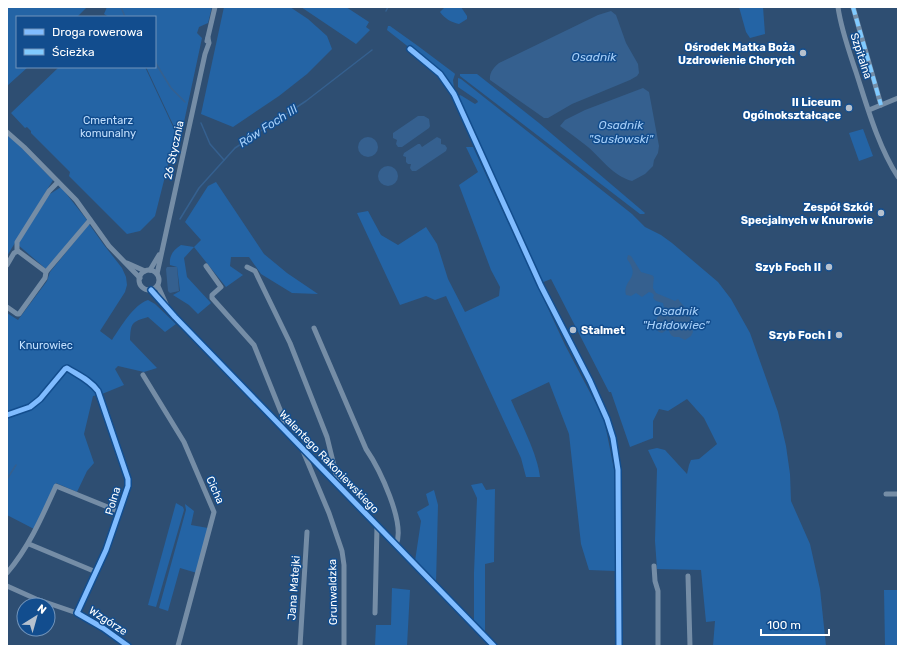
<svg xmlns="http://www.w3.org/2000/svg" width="905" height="653" font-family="Rubik,sans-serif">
<rect width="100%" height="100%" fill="#2e4e72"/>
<g fill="#2464a5">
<polygon points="7,7 87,7 77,17 17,17 17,67 28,67 7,86"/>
<polygon points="107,7 212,7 208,23 199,27 197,33 202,38 181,136 177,133 146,67 155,67 155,17 109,17 104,14"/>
<polygon points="224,7 290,7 308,19 327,36 332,49 307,74 279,96 233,127 201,114"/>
<polygon points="301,7 346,7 369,22 366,27 370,30 356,44"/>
<path d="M445 7H461L467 16V19L459 24C451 22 445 19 440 12Z"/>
<polygon points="739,7 763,7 765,34 750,38 746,32"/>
<polygon points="388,26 390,26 418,46 454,73 455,74 453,80 454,89 439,71 387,30"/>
<polygon points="59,67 145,67 176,133 155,216 140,231 127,234 69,176 70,172 31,133 31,131 27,127 25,128 11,113"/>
<polygon points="460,74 477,74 539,123 645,213 644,214 640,214 460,76"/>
<polygon points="458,78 461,79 632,214 645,227 661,235 672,243 718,282 731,299 750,333 778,412 786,446 790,474 791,501 810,544 820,589 826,646 713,646 715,621 706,622 701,570 657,569 655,541 657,469 648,450 657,448 665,450 687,474 689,465 691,460 699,459 717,444 704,418 687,399 668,411 659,409 653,421 653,438 630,447 611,392 609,392 551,279 541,283 458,98 460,95 462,96 475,104 478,102 477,100 458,87"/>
<polygon points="863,129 873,156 859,161 849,133"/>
<polygon points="7,135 17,143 53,180 7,256"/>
<path d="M466 147H473L565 345 604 419 615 474 616 571 589 570 581 544 569 434 549 382 511 400C520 421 538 455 540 477H526L521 458 446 296 435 300 426 296 400 305 357 213 368 211 381 235 398 245 426 227 437 244 448 279 465 312 499 296 500 287 491 270 459 185 478 172Z"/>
<path d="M216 182 264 254 287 273 318 294 292 293 261 274 249 257H231L230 266 243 275 226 287 194 247 184 258 187 277 211 303 198 314 189 305 173 295 180 291 177 267 170 265C169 256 173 250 181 245L194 247 201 240 185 222 208 186Z"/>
<polygon points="61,187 87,220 46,269 17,244 50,194"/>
<path d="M89 224 104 245 122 268 126 277 127 285 125 292 100 331 112 340C120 328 134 304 148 300L155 304 176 324 165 332 148 317C131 322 131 323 130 340L157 368 144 372 118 366 115 369 124 385 102 394 95 384 78 371 77 375 94 389 98 395 93 396 84 434 94 463 87 471 77 492 56 483 34 529 7 515V313L18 320 47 281 50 272Z"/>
<polygon points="482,483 486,490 495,489 494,562 485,564 485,633 474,622 474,573 477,498 471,485"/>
<polygon points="434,490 438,505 436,583 415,561 421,521 417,512 429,505 426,494"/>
<polygon points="176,503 183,507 184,510 156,607 148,605"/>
<polygon points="185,504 194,511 191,525 208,528 197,573 180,568 168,611 159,608 186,510"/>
<polygon points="392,588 410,590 407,646 375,646 376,625 391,625"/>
<polygon points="898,590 898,646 885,646 884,590"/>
</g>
<g fill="#35608f">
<path d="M611 11 616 15 626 43 638 64 639 73 637 76 630 80 572 104 548 118H544L537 113 490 80C489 73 494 67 499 63L598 15Z"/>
<path d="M643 88 649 92 659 146 658 153 654 160 653 166 645 174 632 181C613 176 602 159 588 147 579 140 570 133 560 126L565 120 585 110Z"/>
<polygon points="418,116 424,116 429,119 430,126 429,128 402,147 398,147 396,144 397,140 393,138 393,133"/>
<circle cx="368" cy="147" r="10"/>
<polygon points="437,137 441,139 441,144 445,145 447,148 446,151 416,171 412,171 410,168 411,164 408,164 406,162 406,157 403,156 404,153 418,144 420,144 422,147"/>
<circle cx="388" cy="176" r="10"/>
<path d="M628 255 631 256 641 272C657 277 654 273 653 288L656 293 675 301 678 299C682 305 688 309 690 316 692 321 691 327 693 332L691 336 685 340 679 337H674L671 335 668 329 662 333C652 331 657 319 659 312L664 308 663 303 656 301 653 298 654 295 652 293 649 292 642 297 636 293 631 296 626 295C622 279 642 279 627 259Z"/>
<polygon points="167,267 177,267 179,291 170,293 168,291 166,269"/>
</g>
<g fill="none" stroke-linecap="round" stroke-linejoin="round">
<g stroke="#35608f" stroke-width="1.5">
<polyline points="121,7 125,17"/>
<polyline points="386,11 388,7"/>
<polyline points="155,62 171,88 185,102"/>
<polyline points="201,123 210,144 224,160"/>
<polyline points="180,219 199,188 235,148 306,101 372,50"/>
<polyline points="7,479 16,465"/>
</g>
<g stroke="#758da6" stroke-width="5">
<path d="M838 7C841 29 849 51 856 72 867 106 878 146 898 177"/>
<polyline points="853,7 881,105"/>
<polyline points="207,41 215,7"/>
<polyline points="410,49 440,74 454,94 541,286 590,381 607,419 613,438 618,470 619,646"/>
<polyline points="869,110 898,98"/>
<polyline points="7,132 24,147 76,200 109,246 140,278"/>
<polyline points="17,251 17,242 49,191 58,182"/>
<polyline points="127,263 145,271"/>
<polyline points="7,265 14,253 18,251 46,272"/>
<polyline points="206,266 221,287 212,295 212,298 254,345 283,417 283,423 280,426"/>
<polyline points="247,267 255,271 290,343 327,437 337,478 338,481 336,484"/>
<polyline points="150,270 159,255"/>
<circle cx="149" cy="280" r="10"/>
<polyline points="157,274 205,54 209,43 208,38"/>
<polyline points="158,286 166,304"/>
<polyline points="151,290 175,317 494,646"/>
<polyline points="7,307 17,314 19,314 45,278 46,272 90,220"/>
<path d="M314 328 366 449C379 468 406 523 396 545"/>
<polyline points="143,375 184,442 214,512 178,646"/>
<polyline points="303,451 329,513 342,551 344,565 344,646"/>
<polyline points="886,494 898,494"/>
<polyline points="29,544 96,572"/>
<polyline points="654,566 655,581 658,591 658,646"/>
<path d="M7 573C29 547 42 517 56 486L120 512"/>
<polyline points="688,576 690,646"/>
<polyline points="7,586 36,599 77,613 103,628 128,646"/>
<polyline points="77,613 106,550 128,486 128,479 98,391"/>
<polyline points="375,613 377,526"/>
<polyline points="300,646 307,532"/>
</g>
<polyline stroke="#80caff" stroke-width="4" stroke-dasharray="8 4" stroke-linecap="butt" points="853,7 881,105"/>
<g stroke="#124d8e" stroke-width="8">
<g id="cycleway">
<polyline points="410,49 440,74 454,94 541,286 590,381 607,419 613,438 618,470 619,646"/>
<polyline points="151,290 175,317 494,646"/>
<path d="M7 415 30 407 40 399 65 369 67 368C78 375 90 380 98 391L128 479V486L106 550 77 613 103 628 128 646"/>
</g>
</g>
<use href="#cycleway" stroke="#80bcff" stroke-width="5"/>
</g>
<g fill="#b6c1ce" stroke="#124d8e" stroke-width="1.5">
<circle cx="803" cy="53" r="4"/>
<circle cx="849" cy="108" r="4"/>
<circle cx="881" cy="213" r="4"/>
<circle cx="829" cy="267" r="4"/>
<circle cx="573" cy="330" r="4"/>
<circle cx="839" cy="335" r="4"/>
</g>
<g text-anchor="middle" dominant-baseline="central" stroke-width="3" stroke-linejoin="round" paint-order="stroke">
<g font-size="11" font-weight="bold" fill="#fff" stroke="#124d8e" text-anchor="end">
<text x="795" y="47">Ośrodek Matka Boża<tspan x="795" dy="13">Uzdrowienie Chorych</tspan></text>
<text x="841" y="102">II Liceum<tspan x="841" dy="13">Ogólnokształcące</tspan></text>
<text x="873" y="207">Zespół Szkół<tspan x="873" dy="13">Specjalnych w Knurowie</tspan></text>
<text x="821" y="267">Szyb Foch II</text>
<text x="581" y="330" text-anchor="start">Stalmet</text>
<text x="831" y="335">Szyb Foch I</text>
</g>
<g font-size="11" fill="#fff" stroke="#124d8e">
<text transform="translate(861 56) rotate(72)">Szpitalna</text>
<text transform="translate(174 150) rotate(-78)">26 Stycznia</text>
<text transform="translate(329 462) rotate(46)">Walentego Rakoniewskiego</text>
<text transform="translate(215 490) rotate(66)">Cicha</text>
<text transform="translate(113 501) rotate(-73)">Polna</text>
<text transform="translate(294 588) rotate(-86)">Jana Matejki</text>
<text transform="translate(333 592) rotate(-91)">Grunwaldzka</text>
<text transform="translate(108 621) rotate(33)">Wzgórze</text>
</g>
<g font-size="11" fill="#c2dffd" stroke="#124d8e">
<text x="108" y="120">Cmentarz<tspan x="108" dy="13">komunalny</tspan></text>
<text x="46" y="345">Knurowiec</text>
</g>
<g font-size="12" font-style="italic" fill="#a6cff9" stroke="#124d8e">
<text x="594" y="57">Osadnik</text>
<text x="621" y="125">Osadnik<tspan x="621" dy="14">"Susłowski"</tspan></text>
<text transform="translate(268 126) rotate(-33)">Rów Foch III</text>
<text x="676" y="311">Osadnik<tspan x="676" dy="14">"Hałdowiec"</tspan></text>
</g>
</g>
<rect width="905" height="653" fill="none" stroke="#ffffff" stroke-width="16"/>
<rect x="16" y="16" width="140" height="52" fill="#124d8e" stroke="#7194bb"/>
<rect x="24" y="29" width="20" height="6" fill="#80bcff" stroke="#7194bb"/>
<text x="52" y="36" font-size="12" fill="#ffffff">Droga rowerowa</text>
<rect x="24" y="49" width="20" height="6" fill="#80caff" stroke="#7194bb"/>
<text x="52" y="56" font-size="12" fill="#ffffff">Ścieżka</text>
<g transform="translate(36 617) rotate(37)"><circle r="19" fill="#124d8e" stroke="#7194bb"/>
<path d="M0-3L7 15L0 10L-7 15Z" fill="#b6c1ce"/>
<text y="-6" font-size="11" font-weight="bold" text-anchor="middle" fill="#ffffff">N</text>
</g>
<path d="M761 629v6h68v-6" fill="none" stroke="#ffffff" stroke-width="2"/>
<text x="767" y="629" font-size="12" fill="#ffffff" stroke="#124d8e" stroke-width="3" paint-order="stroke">100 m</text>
</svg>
